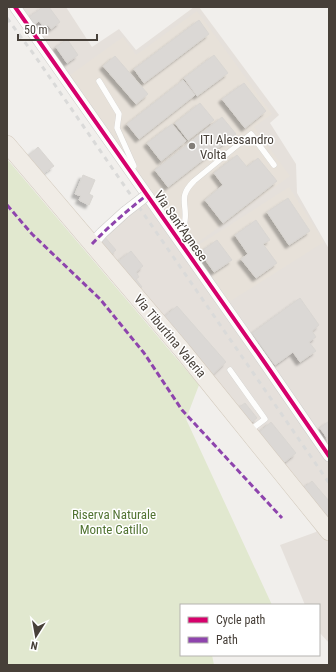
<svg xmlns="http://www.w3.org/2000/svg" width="336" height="672" font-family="'Roboto Condensed',sans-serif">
<defs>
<filter id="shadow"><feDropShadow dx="-3.5" dy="3.5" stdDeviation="1" flood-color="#0004"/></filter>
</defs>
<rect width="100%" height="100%" fill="#f1efec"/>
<polygon fill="#e5e0db" points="15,7 66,7 92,47 119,29 136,50 194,7 199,7 279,115 270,123 296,164 297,193 329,249 329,643 319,632 319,605 305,605 280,545 316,532 321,522 89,241 144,190"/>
<g fill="#e7e1d9">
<polygon points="197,11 272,114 254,127 290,176 190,248 66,78 123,37 136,55"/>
<polygon points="289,187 324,242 229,302 194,248"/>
</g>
<polygon fill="#e1e8cf" points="7,159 199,385 186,419 272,605 181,605 181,655 212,655 214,665 7,665"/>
<g fill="#dbd8d5" stroke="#d9d6d2" filter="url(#shadow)">
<polygon points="43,7 49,7 60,22 51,29 48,25 44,27 39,21 34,25 29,17"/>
<polygon points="199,20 209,34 144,83 134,69"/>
<polygon points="67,39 78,55 67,63 56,47"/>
<polygon points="214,55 228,73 197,96 184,78"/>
<polygon points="115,56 148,94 136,104 103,66"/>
<polygon points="183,80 195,95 139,139 127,124"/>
<polygon points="244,83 266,111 245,128 222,99"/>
<polygon points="200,103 214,120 188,140 175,123"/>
<polygon points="222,117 236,134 168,187 155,170"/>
<polygon points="172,124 186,141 161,161 147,143"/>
<polygon points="38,147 54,166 43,174 28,156"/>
<polygon points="237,155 247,167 258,158 277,181 223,223 205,200 223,185 214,173"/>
<polygon points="83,175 95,180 89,194 93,196 89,205 79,200 81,196 75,194"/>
<polygon points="288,198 310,231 289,245 267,212"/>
<polygon points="256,220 270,240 263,244 277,263 256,278 241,259 248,254 235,235"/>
<polygon points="104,236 116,250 108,257 96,242"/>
<polygon points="217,240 232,260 214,272 200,252"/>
<polygon points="131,251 143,266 136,272 139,277 136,279 142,287 137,291 115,264"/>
<polygon points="300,298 319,325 312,331 316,337 309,342 316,351 300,362 293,352 275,365 252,333"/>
<polygon points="177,306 226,362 211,376 162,319"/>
<polygon points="245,403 257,418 248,425 236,409"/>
<polygon points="329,421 329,441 320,428"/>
<polygon points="271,422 296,453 281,465 256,435"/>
<polygon points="312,481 329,501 329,514 323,519 301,490"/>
</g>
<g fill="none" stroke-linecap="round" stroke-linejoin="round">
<g stroke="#cfcdca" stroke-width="6">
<g id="lane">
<polyline points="99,81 119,114 117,128 134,166 130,170"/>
<path d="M177 238C181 232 185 227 185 220 187 202 178 197 194 181L251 134 274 165"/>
<polyline points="230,370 265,419 249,431"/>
</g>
</g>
<g stroke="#cfcdca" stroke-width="12">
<g id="street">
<polyline points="15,7 265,363 329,456"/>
<polyline points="92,244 102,233 125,212"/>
</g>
</g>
<g stroke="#d2c9bc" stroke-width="18">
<polyline id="primary" points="7,144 182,350 329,532"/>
</g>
<use href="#lane" stroke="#fdfdfc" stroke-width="5.5"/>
<use href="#street" stroke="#fdfdfc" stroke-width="11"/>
<use href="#primary" stroke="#f0ece6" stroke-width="17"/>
<polyline stroke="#dadad9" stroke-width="3" stroke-dasharray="5 5" stroke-linecap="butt" points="7,18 35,56 329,483"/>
<g stroke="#cfcdca" stroke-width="12" stroke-linecap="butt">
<polyline id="street-bridge" points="125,212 147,195"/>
</g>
<use href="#street-bridge" stroke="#fdfdfc" stroke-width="11"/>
<g stroke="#8e44ad" stroke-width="3" stroke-dasharray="6 3" stroke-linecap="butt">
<polyline points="7,205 32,234 100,299 144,353 182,410 282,518"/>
<path d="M92 244C109 226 128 210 147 195"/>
</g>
<g stroke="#fff" stroke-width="6">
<polyline id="cycleway" points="15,7 265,363 329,456"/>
</g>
<use href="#cycleway" stroke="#d6006c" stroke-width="4"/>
</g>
<circle fill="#827d78" stroke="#fff" stroke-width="1.5" cx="192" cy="146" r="4"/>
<g text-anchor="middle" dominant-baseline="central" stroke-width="3" stroke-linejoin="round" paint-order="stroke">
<g font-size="13" fill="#474039" stroke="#fff" text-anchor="start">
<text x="200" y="139">ITI Alessandro<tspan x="200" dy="15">Volta</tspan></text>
</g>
<g font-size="13" fill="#474039" stroke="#fff">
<text transform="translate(181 226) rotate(55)">Via Sant'Agnese</text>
<text transform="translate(170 336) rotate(50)">Via Tiburtina Valeria</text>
</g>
<g font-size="13" fill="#517332" stroke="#fff">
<text x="114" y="514">Riserva Naturale<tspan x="114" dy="15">Monte Catillo</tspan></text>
</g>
</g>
<rect width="336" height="672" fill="none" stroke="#474039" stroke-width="16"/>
<rect x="180" y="604" width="140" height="52" fill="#ffffff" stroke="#b5b3b0"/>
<rect x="188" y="617" width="20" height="6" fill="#d6006c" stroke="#b5b3b0"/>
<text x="216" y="624" font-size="12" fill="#474039">Cycle path</text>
<rect x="188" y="637" width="20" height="6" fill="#8e44ad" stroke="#b5b3b0"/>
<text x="216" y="644" font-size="12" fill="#474039">Path</text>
<g transform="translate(36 636) rotate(191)" stroke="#ffffff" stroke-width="3" paint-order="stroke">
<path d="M0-3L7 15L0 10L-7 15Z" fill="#474039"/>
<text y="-6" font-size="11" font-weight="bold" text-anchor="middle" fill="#474039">N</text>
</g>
<path d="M18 34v6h79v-6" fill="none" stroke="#474039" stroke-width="2"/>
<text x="24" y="34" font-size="12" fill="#474039" stroke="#ffffff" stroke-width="3" paint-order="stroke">50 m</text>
</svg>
